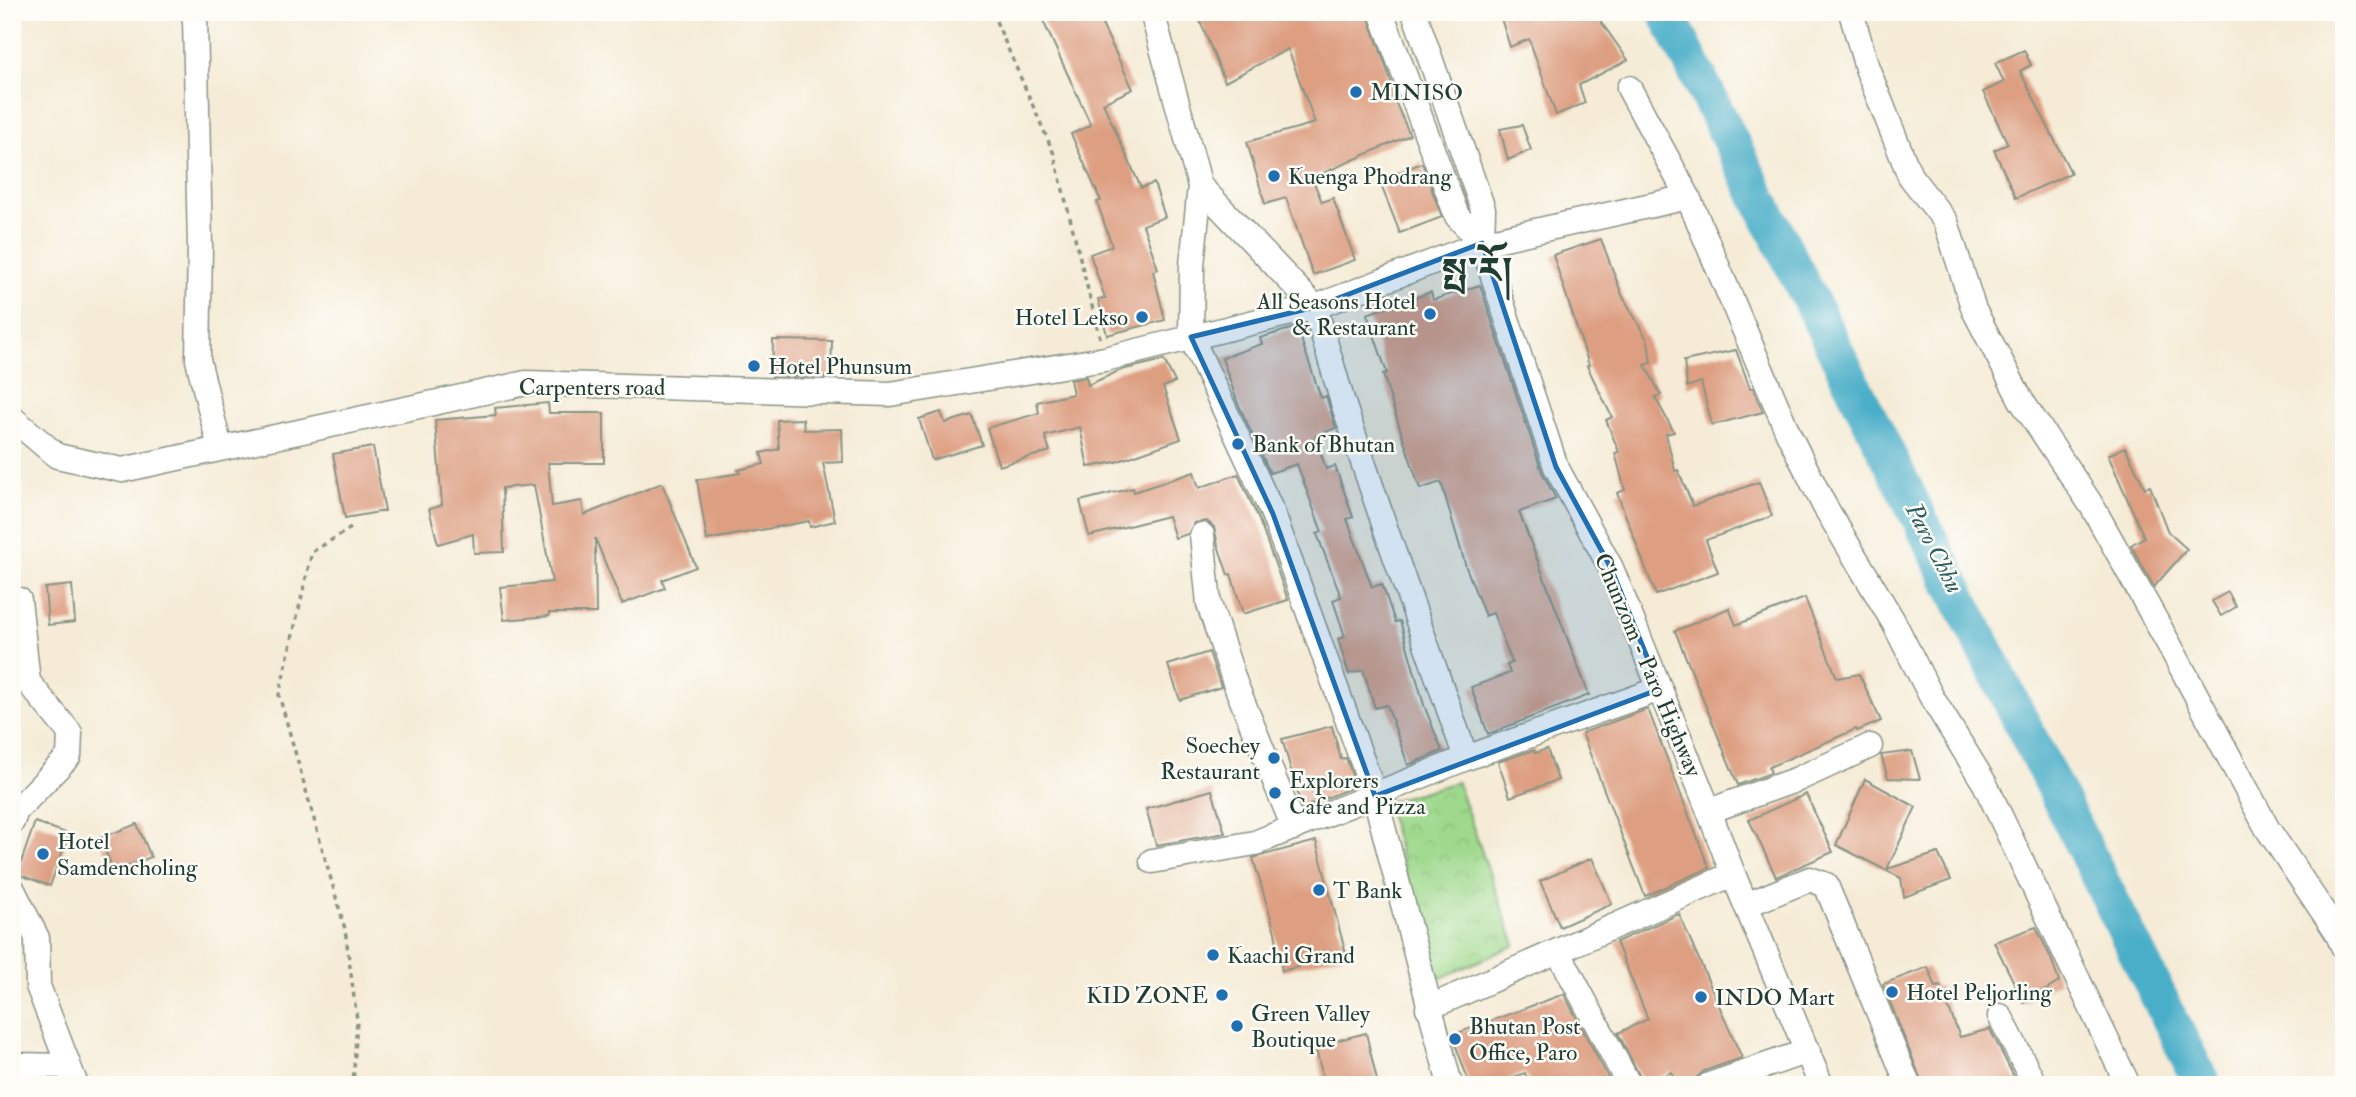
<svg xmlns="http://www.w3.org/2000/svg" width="2356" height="1097" font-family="'IM FELL Double Pica','Noto Serif Tibetan',serif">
<defs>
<pattern id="park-crowns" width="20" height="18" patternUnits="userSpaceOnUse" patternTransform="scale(1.75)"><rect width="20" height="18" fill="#9ed98c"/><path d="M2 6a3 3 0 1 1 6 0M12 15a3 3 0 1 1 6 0" fill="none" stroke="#88bb79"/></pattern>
</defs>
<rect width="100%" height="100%" fill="#fdfcf7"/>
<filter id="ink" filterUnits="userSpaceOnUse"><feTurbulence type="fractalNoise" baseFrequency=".0143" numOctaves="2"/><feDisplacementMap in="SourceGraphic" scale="14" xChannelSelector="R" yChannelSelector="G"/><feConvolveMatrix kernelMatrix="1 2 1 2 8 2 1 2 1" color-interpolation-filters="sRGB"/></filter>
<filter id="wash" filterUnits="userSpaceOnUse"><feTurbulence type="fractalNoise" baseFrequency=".00686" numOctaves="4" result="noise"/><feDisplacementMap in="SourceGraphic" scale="28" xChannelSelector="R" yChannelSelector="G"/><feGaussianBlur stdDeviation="1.57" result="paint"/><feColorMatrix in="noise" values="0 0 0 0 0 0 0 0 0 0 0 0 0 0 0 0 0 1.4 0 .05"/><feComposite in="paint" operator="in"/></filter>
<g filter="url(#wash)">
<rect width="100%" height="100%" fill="#f5ebd6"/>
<polygon fill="url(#park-crowns)" stroke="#5e8b60" stroke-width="2" points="1457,782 1515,945 1434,981 1386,802"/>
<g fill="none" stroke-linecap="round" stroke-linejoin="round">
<polyline stroke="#48aec8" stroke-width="37" points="1666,12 2203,1085"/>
</g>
<g id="blocks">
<g fill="#dd9e81">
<polygon points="1039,12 1096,12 1133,89 1103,103 1141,188 1154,183 1165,217 1143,225 1158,269 1153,271 1165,320 1107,335 1098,299 1105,298 1090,254 1112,246 1097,202 1101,201 1071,134 1091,125"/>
<polygon points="1209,12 1367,12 1396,96 1393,97 1410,135 1312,178 1322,202 1333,198 1355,260 1313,275 1286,198 1265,204 1247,142 1315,123 1288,49 1225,82 1198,16"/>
<polygon points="1499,12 1594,12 1628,60 1579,85 1585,103 1556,115 1529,39 1510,47"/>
<polygon points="2024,50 2031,65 2020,71 2071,173 2016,198 1994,150 2008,144 1983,92 2004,82 1995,63"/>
<polygon points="1522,125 1531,150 1508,160 1500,129"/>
<polygon points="1422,163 1442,217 1400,233 1379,180"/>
<polygon points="1601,239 1622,295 1648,341 1651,363 1645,365 1661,395 1655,397 1674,432 1666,434 1675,471 1678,470 1693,506 1759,482 1772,516 1706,540 1718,572 1656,595 1617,493 1625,490 1615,453 1619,452 1606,420 1612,417 1587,366 1589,365 1553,255"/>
<polygon points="1480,285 1542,472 1556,499 1519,512 1589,695 1488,734 1471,687 1510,673 1507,665 1512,663 1493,613 1485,616 1466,567 1441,482 1420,489 1392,404 1383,374 1387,373 1367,314 1431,292 1433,300"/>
<polygon points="1297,327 1321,398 1326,396 1336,428 1315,436 1326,469 1335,466 1353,517 1347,519 1372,587 1382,584 1395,622 1400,621 1424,705 1442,751 1408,765 1387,705 1375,708 1363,670 1349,674 1338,639 1345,637 1333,600 1341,597 1317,534 1322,532 1297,464 1270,473 1237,401 1222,358 1262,344 1260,338"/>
<polygon points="773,340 832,341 831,377 772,376"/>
<polygon points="1736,350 1750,388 1753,388 1763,412 1712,425 1701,382 1687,387 1684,361"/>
<polygon points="1164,360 1175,382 1163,387 1181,439 1116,462 1088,467 1080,427 1045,436 1050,451 999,466 987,428 1039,413 1037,402 1073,394 1070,380 1086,377 1088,385 1121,370"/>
<polygon points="548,403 549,413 604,413 604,463 548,463 552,506 582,501 584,515 662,483 696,567 662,580 665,588 622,604 595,538 596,613 549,613 549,616 504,620 500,587 552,582 534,485 502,488 504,552 474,553 473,534 438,544 429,509 442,505 435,420 496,415 495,408"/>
<polygon points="941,412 945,423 972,415 982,445 932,460 919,419"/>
<polygon points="803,419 804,430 842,429 843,462 823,463 835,521 810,527 809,521 707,540 697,480 740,473 738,470 764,464 761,453 779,449 777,420"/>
<polygon points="373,447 385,511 345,518 333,454"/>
<polygon points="2125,447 2145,488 2150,486 2168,532 2187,549 2154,587 2131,545 2144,537 2108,455"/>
<polygon points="1194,472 1199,488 1238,474 1259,520 1288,600 1243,614 1231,574 1228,575 1218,545 1214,527 1207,521 1194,523 1188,534 1175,538 1168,516 1089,536 1080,501 1133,488 1134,492"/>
<polygon points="72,585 75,622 48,625 45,588"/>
<polygon points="2228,592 2236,607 2221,616 2212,601"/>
<polygon points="1805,598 1837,678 1859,674 1881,721 1857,731 1856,729 1769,767 1771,773 1738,785 1675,631 1729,608 1736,625"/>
<polygon points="1209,652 1221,687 1180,700 1168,665"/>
<polygon points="1648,709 1709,868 1645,896 1582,733"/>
<polygon points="1332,726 1341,759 1346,758 1356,786 1302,808 1282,739"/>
<polygon points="1547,749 1558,780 1510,797 1498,762 1534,750 1535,753"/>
<polygon points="1912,751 1920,779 1888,778 1881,755"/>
<polygon points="1865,779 1916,807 1887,869 1938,853 1951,880 1904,897 1901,878 1836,845"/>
<polygon points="1212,790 1225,833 1156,845 1146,809"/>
<polygon points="1806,794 1833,852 1776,877 1749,820"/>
<polygon points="35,822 69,834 50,886 17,874"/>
<polygon points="137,824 151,857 114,872 100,838"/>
<polygon points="1316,841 1346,954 1282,971 1275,932 1253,858"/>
<polygon points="1592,858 1612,904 1560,927 1540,881"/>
<polygon points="1679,914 1742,1058 1704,1071 1696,1078 1680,1085 1677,1085 1671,1072 1644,1085 1618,1033 1648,1019 1616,942"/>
<polygon points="2036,927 2051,958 2059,982 2024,1003 1994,942"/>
<polygon points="1928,967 1936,987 1940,986 1960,1037 1990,1029 2018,1085 1923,1085 1883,984"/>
<polygon points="1564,994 1612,1085 1530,1085 1525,1073 1492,1085 1470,1085 1452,1035"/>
<polygon points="1366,1033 1378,1085 1325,1085 1315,1046"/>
</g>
</g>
</g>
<g filter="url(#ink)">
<use href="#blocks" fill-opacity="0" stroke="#8a9485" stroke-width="2"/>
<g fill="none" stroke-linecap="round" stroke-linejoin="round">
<g stroke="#8a9485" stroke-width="27">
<g id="minor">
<polyline points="192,12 195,19 200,246 198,360 220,448"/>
<polyline points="1152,12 1200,186 1192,265 1191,337 1273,514 1375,796 1450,1085"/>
<polyline points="1381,12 1457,216 1482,243"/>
<polyline points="1414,12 1483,209 1482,243 1556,467 1611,568 1707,806 1733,874 1821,1085"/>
<polyline points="1851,12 1867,68 1910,176 1946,222 1974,310 2021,400 2092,506 2171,648 2267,828 2336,931 2344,948"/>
<polyline points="1629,88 1688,197 1789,435 1824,505 1893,621 1931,696 1985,784 2128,1085"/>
<polyline points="1200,186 1315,307 1343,403 1386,530 1466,758"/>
<polyline points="12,418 57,456 122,470 526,383 890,394 1105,359 1315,307 1482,243 1688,197"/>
<polyline points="1202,535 1209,604 1235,683 1294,828"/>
<polyline points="12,598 19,600 28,682 70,733 69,756 16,811 12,822"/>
<polyline points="1709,811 1798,779 1870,746"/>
<polyline points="1152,861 1255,843 1466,758 1660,689"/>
<polyline points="12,888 37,938 38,986 76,1085"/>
<polyline points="1746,905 1810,879 1826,885 1908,1084"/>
<polyline points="1558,951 1629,1085"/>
<polyline points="1428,1008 1733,874"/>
<polyline points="2000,1016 2035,1085"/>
<polyline points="12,1065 68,1066"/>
<polyline points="1709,1085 1808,1051"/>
</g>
</g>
<g stroke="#8a9485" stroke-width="3.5" stroke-dasharray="5 5" stroke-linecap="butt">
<polyline points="992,12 1054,154 1100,338"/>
<polyline points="351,528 312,552 279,695 345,929 357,1020 353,1085"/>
</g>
<use href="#minor" stroke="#fff" stroke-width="24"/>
</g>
</g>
<path fill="#1f6fb2" fill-opacity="0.2" stroke="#1f6fb2" stroke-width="5" stroke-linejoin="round" d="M1482 243 1556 467 1611 568 1660 689 1375 796 1273 514 1191 337 1315 307Z"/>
<g fill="#1f6fb2" stroke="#fdfcf7" stroke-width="2.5">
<circle cx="1356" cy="92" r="7"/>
<circle cx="1274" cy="176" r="7"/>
<circle cx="1430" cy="314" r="7"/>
<circle cx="1142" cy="317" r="7"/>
<circle cx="754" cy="366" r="7"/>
<circle cx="1238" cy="444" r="7"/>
<circle cx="1274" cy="758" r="7"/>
<circle cx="1275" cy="793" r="7"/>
<circle cx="43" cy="854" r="7"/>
<circle cx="1319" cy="890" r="7"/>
<circle cx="1213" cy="955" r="7"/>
<circle cx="1892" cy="992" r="7"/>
<circle cx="1222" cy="995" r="7"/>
<circle cx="1701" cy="997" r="7"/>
<circle cx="1237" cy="1026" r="7"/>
<circle cx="1455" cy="1039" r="7"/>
</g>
<g text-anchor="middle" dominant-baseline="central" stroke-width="5" stroke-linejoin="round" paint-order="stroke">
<g font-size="23" fill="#1f3d34" stroke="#fdfcf7" text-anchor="start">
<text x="1370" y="92">MINISO</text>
<text x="1288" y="176">Kuenga Phodrang</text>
<text x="1416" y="301" text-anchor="end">All Seasons Hotel<tspan x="1416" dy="26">&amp; Restaurant</tspan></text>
<text x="1128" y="317" text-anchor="end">Hotel Lekso</text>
<text x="768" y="366">Hotel Phunsum</text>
<text x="1252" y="444">Bank of Bhutan</text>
<text x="1260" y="745" text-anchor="end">Soechey<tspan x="1260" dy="26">Restaurant</tspan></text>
<text x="1289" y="780">Explorers<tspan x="1289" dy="26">Cafe and Pizza</tspan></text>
<text x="57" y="841">Hotel<tspan x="57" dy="26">Samdencholing</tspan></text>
<text x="1333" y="890">T Bank</text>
<text x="1227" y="955">Kaachi Grand</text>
<text x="1906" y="992">Hotel Peljorling</text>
<text x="1208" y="995" text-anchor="end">KID ZONE</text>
<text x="1715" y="997">INDO Mart</text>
<text x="1251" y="1013">Green Valley<tspan x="1251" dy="26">Boutique</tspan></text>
<text x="1469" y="1026">Bhutan Post<tspan x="1469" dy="26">Office, Paro</tspan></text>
</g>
<g font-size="23" fill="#1f3d34" stroke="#fdfcf7">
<text x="592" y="387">Carpenters road</text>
<text transform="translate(1648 665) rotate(67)">Chunzom - Paro Highway</text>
</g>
<g font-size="24" font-style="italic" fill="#2b5f60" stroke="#fdfcf7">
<text transform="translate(1934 548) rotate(63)">Paro Chhu</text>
</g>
<g font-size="37" font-weight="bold" fill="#1f3d34" stroke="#fdfcf7">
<text x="1477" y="271">སྤ་རོ།</text>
</g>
</g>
<rect width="2356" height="1097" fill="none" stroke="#fdfcf7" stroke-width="42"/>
</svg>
